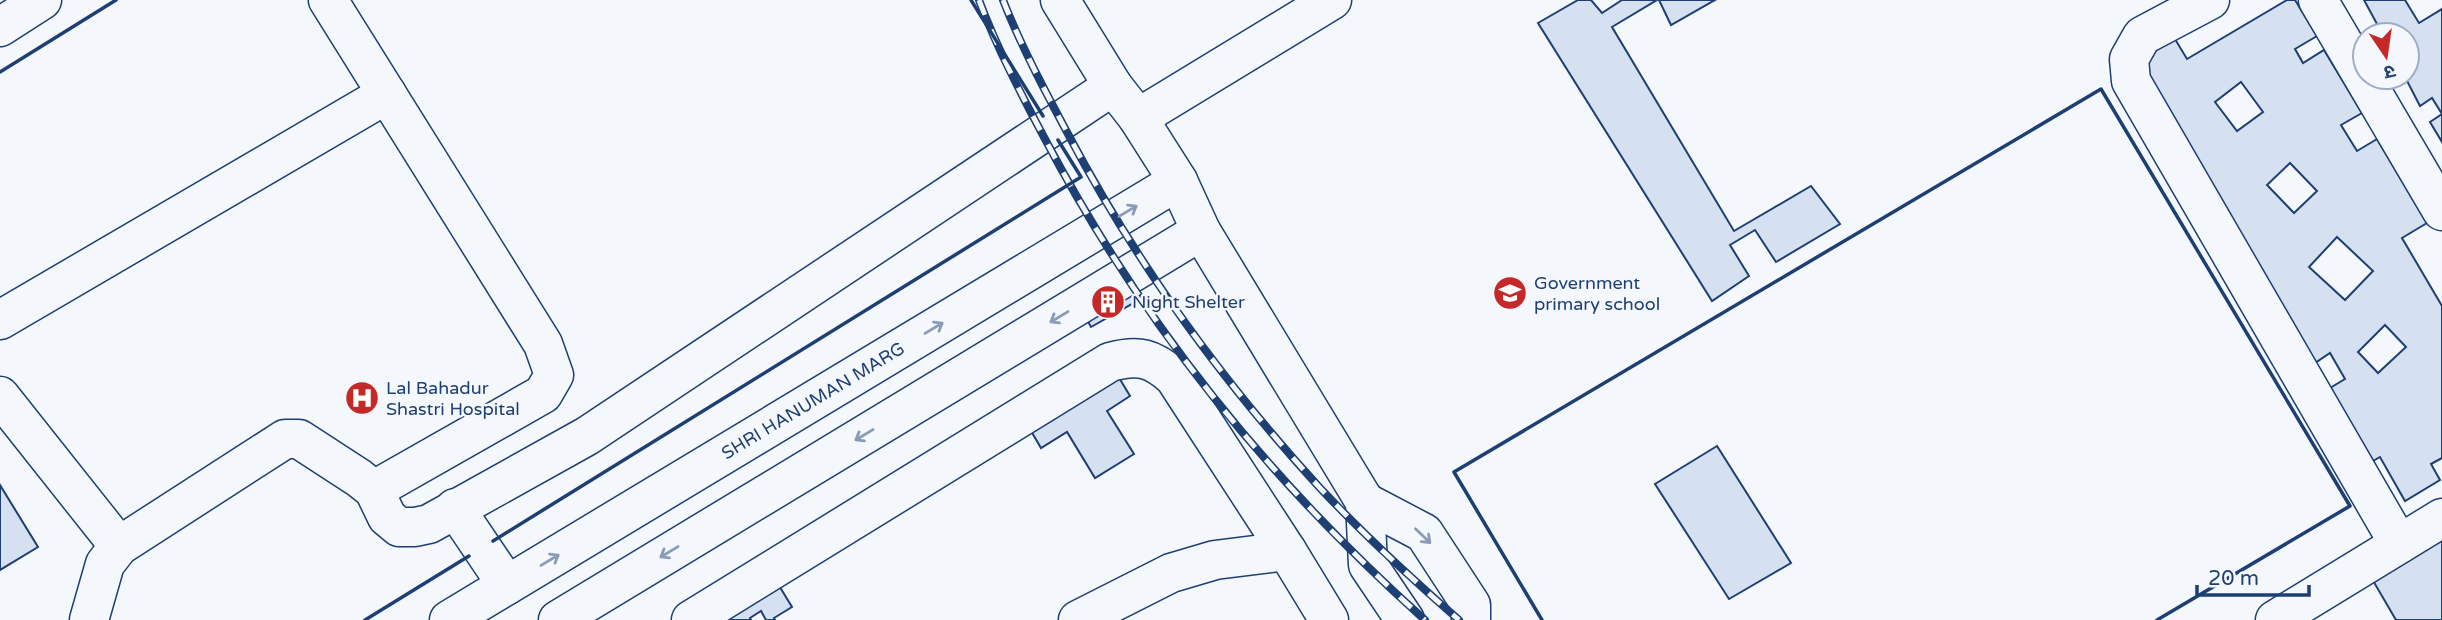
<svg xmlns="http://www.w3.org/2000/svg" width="2442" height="620" font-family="'Varela Round','Noto Sans Devanagari',sans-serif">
<rect width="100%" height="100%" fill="#f4f7fb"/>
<g fill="#d5e0f0" stroke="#1d3f73" stroke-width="2" fill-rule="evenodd">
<polygon points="1578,0 1591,0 1602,13 1622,0 1657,0 1612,27 1734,231 1811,186 1840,224 1776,262 1755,230 1730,245 1749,276 1712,301 1538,23"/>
<polygon points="1659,0 1715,0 1671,25"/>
<path d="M2287 0H2295L2317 36 2295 49 2303 63 2324 50 2362 113 2341 125 2357 151 2377 139 2427 223 2402 238 2442 306V458L2431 464 2440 480 2405 501 2380 457 2373 461 2330 388 2345 379 2330 353 2315 363 2138 61 2175 39 2187 59ZM2241 82 2263 112 2237 131 2215 102ZM2290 163 2317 191 2294 213 2267 185ZM2337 237 2373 271 2345 300 2309 267ZM2385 325 2406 347 2378 373 2358 352Z"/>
<polygon points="2364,0 2405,0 2419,23 2442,9 2442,142 2430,122 2442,114 2432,98 2420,106 2405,77 2407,77 2407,35 2383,35"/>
<polygon points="1124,278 1137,301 1091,327 1078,304"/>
<polygon points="1115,371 1130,396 1107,411 1134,454 1095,478 1067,432 1041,448 1027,424"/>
<polygon points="1717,446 1791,563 1729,599 1655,484"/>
<polygon points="0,485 38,547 0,570"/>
<polygon points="2442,524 2442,620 2396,620 2365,567"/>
<polygon points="775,579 792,607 774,618 775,620 766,620 761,611 750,618 751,620 710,620"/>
</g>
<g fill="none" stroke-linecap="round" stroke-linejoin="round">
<g stroke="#1d3f73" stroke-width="41">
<g id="minor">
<polyline points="328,0 543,344 554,375 543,394 374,490"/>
<polyline points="1060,0 1113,86 1138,118 1178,181 1201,231 1365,502 1368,565 1405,620"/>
<polyline points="2210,0 2142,36 2129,59 2131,81 2399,544"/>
<polyline points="2318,0 2442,211"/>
<polyline points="0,27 42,0"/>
<polyline points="1138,118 1332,0"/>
<polyline points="0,320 387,94"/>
<polyline points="0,396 119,546"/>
<polyline points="1365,502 1424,533 1471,605 1471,620"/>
<polyline points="455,508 507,585"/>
<polyline points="89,620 105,564 119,546 285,439 299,439 359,478 374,490 387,517 399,527 415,527 429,524 587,436 1113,86"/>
<path id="s1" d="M449 620 1178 181"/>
<polyline points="558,620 1201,231"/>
<path d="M691 620 1110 362C1139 354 1152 358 1174 377L1287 551 1329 620"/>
<polyline points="1078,620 1171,573 1215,560 1287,551"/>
<polyline points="2275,620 2442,518"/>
</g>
</g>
<use href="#minor" stroke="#f4f7fb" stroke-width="38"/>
<g stroke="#1d3f73" stroke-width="8">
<g id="rail">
<path d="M979 0C997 48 1021 94 1045 139 1143 325 1269 480 1425 620"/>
<path d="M1003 0C1021 46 1045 91 1068 134 1136 263 1222 381 1320 488 1364 535 1411 578 1459 620"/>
</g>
</g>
<use href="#rail" stroke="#f4f7fb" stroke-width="5" stroke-dasharray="16" stroke-linecap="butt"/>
<g stroke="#1d3f73" stroke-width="3.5">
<polyline points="971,0 1043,116"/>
<polyline points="0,72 116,0"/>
<polyline points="493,541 1081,177 1058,140"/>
<polyline points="365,620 469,556"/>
<polyline points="1542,620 1454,472 2101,89 2350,506 2157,620"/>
</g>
</g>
<defs><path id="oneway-shaft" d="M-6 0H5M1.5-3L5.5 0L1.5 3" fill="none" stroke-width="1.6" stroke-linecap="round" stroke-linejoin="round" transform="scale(1.75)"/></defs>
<g stroke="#889bb7">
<use href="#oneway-shaft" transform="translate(1128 211) rotate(-31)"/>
<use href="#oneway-shaft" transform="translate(1059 317) rotate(149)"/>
<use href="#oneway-shaft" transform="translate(934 328) rotate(-31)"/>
<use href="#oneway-shaft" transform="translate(864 435) rotate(149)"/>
<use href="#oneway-shaft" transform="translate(1423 536) rotate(44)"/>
<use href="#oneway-shaft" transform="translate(669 552) rotate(149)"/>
<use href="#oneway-shaft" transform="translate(550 560) rotate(-31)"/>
</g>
<defs>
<g id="school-disc" transform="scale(1.75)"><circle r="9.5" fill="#c62828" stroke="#f4f7fb"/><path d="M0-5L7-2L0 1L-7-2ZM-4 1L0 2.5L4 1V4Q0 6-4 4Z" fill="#fff"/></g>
<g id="building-disc" transform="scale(1.75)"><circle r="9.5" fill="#c62828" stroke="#f4f7fb"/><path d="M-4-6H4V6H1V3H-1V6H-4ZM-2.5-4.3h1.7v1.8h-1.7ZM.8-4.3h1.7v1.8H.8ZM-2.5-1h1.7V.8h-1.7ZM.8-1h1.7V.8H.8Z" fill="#fff"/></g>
<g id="hospital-disc" transform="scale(1.75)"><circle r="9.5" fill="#c62828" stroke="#f4f7fb"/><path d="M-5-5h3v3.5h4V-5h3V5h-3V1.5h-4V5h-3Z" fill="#fff"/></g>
</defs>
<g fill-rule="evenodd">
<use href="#school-disc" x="1510" y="293"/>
<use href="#building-disc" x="1108" y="302"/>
<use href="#hospital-disc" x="362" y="398"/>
</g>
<g text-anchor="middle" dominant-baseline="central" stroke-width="5" stroke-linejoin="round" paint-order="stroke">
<g font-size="18" fill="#1d3f73" stroke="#f4f7fb" text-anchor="start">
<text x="1534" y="283">Government<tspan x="1534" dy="21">primary school</tspan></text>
<text x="1132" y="302">Night Shelter</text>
<text x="386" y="388">Lal Bahadur<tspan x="386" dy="21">Shastri Hospital</tspan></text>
</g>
<g font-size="18" fill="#1d3f73" stroke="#f4f7fb">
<text stroke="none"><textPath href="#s1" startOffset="425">SHRI HANUMAN MARG</textPath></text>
</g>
</g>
<g transform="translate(2386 56) rotate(167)"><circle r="33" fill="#f4f7fb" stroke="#9eadc5" stroke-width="2"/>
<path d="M0-5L12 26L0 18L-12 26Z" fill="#c62828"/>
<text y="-10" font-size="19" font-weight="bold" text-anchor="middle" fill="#1d3f73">उ</text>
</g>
<path d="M2197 585v10h112v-10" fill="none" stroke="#1d3f73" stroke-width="3.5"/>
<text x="2208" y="585" font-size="21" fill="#1d3f73" stroke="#f4f7fb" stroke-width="5" paint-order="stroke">20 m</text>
</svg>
